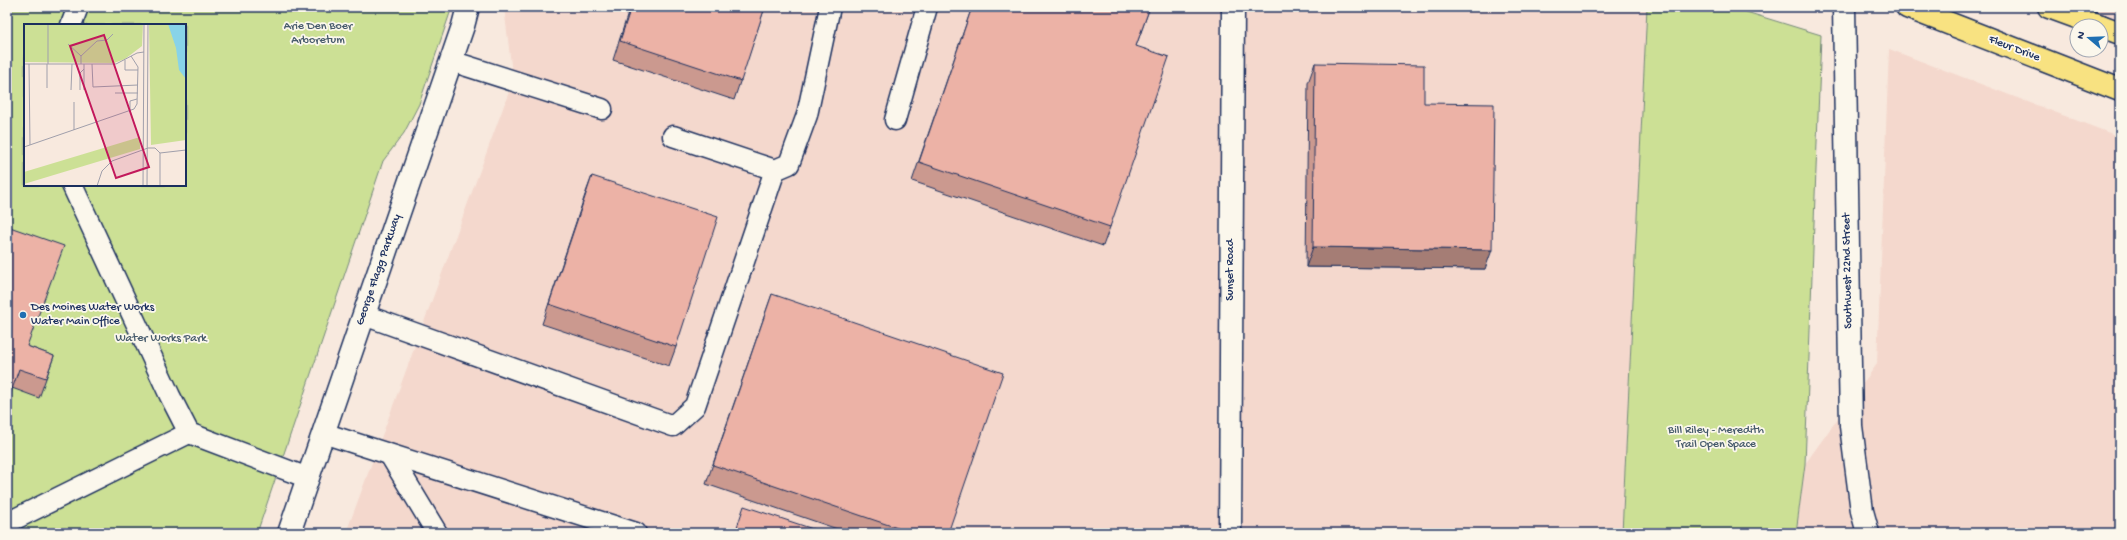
<svg xmlns="http://www.w3.org/2000/svg" width="2127" height="540" font-family="'Gochi Hand',sans-serif">
<rect width="100%" height="100%" fill="#f8e9de"/>
<filter id="ink" filterUnits="userSpaceOnUse"><feTurbulence type="fractalNoise" baseFrequency=".025" numOctaves="2"/><feDisplacementMap in="SourceGraphic" scale="8" xChannelSelector="R" yChannelSelector="G"/><feConvolveMatrix kernelMatrix="1 2 1 2 8 2 1 2 1" color-interpolation-filters="sRGB"/></filter>
<g filter="url(#ink)">
<g fill="#f4d8cd">
<polygon points="504,7 1647,7 1622,533 346,533 513,81"/>
<polygon points="2049,7 2120,7 2120,33"/>
<polygon points="1889,49 2120,137 2120,533 1796,533 1805,464 1877,364"/>
</g>
<g fill="#cce095" stroke="#74887a" fill-rule="evenodd">
<path d="M7 7H452L419 104 404 133 383 161 257 533H7ZM25 25H185V185H25Z"/>
<polygon points="1647,7 1730,7 1821,35 1805,464 1796,533 1622,533"/>
</g>
<g fill="none" stroke-linecap="round" stroke-linejoin="round">
<g stroke="#1b2f5e" stroke-width="23">
<g id="lane">
<polyline points="71,25 78,7"/>
<polyline points="451,61 602,109"/>
<polyline points="895,120 927,7"/>
<polyline points="673,136 775,170"/>
<polyline points="72,185 170,396 189,433 308,478"/>
<polyline points="364,315 673,426 695,406 775,170 789,164 807,115 830,7"/>
<polyline points="323,433 636,533"/>
<polyline points="390,455 437,533"/>
<polyline points="7,523 189,433"/>
</g>
</g>
<g stroke="#1b2f5e" stroke-width="25">
<g id="street">
<polyline points="1844,7 1851,426 1862,511 1868,533"/>
<polyline points="1230,533 1233,7"/>
</g>
</g>
<g stroke="#1b2f5e" stroke-width="25">
<polyline id="secondary" points="289,533 463,26 468,7"/>
</g>
<g stroke="#1b2f5e" stroke-width="25">
<g id="primary">
<polyline points="1907,7 2120,90"/>
<polyline points="2049,7 2101,26"/>
<polyline points="2101,26 2120,33"/>
</g>
</g>
<use href="#lane" stroke="#fbf7ec" stroke-width="20"/>
<use href="#street" stroke="#fbf7ec" stroke-width="22"/>
<use href="#secondary" stroke="#fbf7ec" stroke-width="22"/>
<use href="#primary" stroke="#f8e281" stroke-width="22"/>
</g>
<g fill="#cb998f" stroke="#1b2f5e">
<polygon points="630,7 765,7 734,100 613,60"/>
<polygon points="972,7 1150,7 1136,46 1110,227 1103,246 912,181"/>
<polygon points="1315,63 1424,103 1485,269 1306,267 1308,83"/>
<polygon points="592,176 676,347 669,366 542,324 585,195"/>
<polygon points="772,294 948,533 849,533 706,484"/>
<polygon points="27,346 54,356 39,398 12,388"/>
</g>
<polygon fill="#a57d74" stroke="#1b2f5e" points="1313,247 1492,250 1485,269 1306,267"/>
<g fill="#ecb2a6" stroke="#1b2f5e">
<polygon points="631,7 765,7 741,81 620,41"/>
<polygon points="972,7 1150,7 1136,46 1169,57 1110,227 919,162"/>
<polygon points="1315,63 1424,65 1424,103 1494,104 1492,250 1313,247"/>
<polygon points="592,176 718,217 676,347 549,304"/>
<polygon points="7,226 64,246 27,346 54,356 46,378 19,369 7,404"/>
<polygon points="772,294 1003,373 948,533 912,533 713,465"/>
<polygon points="744,506 825,533 735,533"/>
</g>
</g>
<circle fill="#1f6fb2" stroke="#fbf7ec" stroke-width="1.5" cx="23" cy="315" r="4"/>
<g text-anchor="middle" dominant-baseline="central" stroke-width="3.5" stroke-linejoin="round" paint-order="stroke">
<g font-size="12" fill="#475b6c" stroke="#fbf7ec">
<text x="318" y="27">Arie Den Boer<tspan x="318" dy="14">Arboretum</tspan></text>
<text x="161" y="339">Water Works Park</text>
<text x="1716" y="431">Bill Riley - Meredith<tspan x="1716" dy="14">Trail Open Space</tspan></text>
</g>
<g font-size="12" fill="#1b2f5e" stroke="#fbf7ec">
<text transform="translate(2014 49) rotate(21)">Fleur Drive</text>
<text transform="translate(379 270) rotate(-71)">George Flagg Parkway</text>
<text transform="translate(1231 270) rotate(-90)">Sunset Road</text>
<text transform="translate(1848 271) rotate(-91)">Southwest 22nd Street</text>
</g>
<g font-size="12" fill="#1b2f5e" stroke="#fbf7ec" text-anchor="start">
<text x="31" y="308">Des Moines Water Works<tspan x="31" dy="14">Water Main Office</tspan></text>
</g>
</g>
<g transform="translate(24 24)">
<rect width="162" height="162" fill="#f8e9de"/>
<path d="M0 0H119L118 22 101 35 90 39 0 38ZM125 0H162V116L127 121ZM116 113V125L0 160V148Z" fill="#cce095"/>
<path d="M144 0H162V55L155 46 152 24Z" fill="#88d3e8"/>
<path fill="none" stroke="#a09fab" stroke-width="1" d="M24 0V40M44 20 57 32M101 36V46H114M0 40H92L113 29 120 28M5 40 6 121M23 40V64M57 40V32L73 17 83 16 89 10M60 40V66M68 40 69 63 114 61M47 66 48 40M56 66V49L60 45M91 69H114M50 78V106M106 87V77L113 75M0 123 110 85 113 80 114 43 107 32M73 162 78 147 88 137 124 124H131L136 129M119 162 120 0M123 162 124 0M136 162V129L162 126"/>
<path fill="#c2185b" fill-opacity="0.15" stroke="#c2185b" stroke-width="2" d="M80 11 125 143 92 154 46 22Z"/>
<rect width="162" height="162" fill="none" stroke="#1b2f5e" stroke-width="2"/>
</g>
<rect width="2127" height="540" fill="none" stroke="#fbf7ec" stroke-width="24"/>
<rect x="12" y="12" width="2103" height="516" fill="none" stroke="#1b2f5e" stroke-width="1.5" filter="url(#ink)"/>
<g transform="translate(2089 38) rotate(289)"><circle r="19" fill="#fbf7ec" stroke="#a1a7b3"/>
<path d="M0-3L7 15L0 10L-7 15Z" fill="#1f6fb2"/>
<text y="-6" font-size="11" font-weight="bold" text-anchor="middle" fill="#1b2f5e">N</text>
</g>
</svg>
